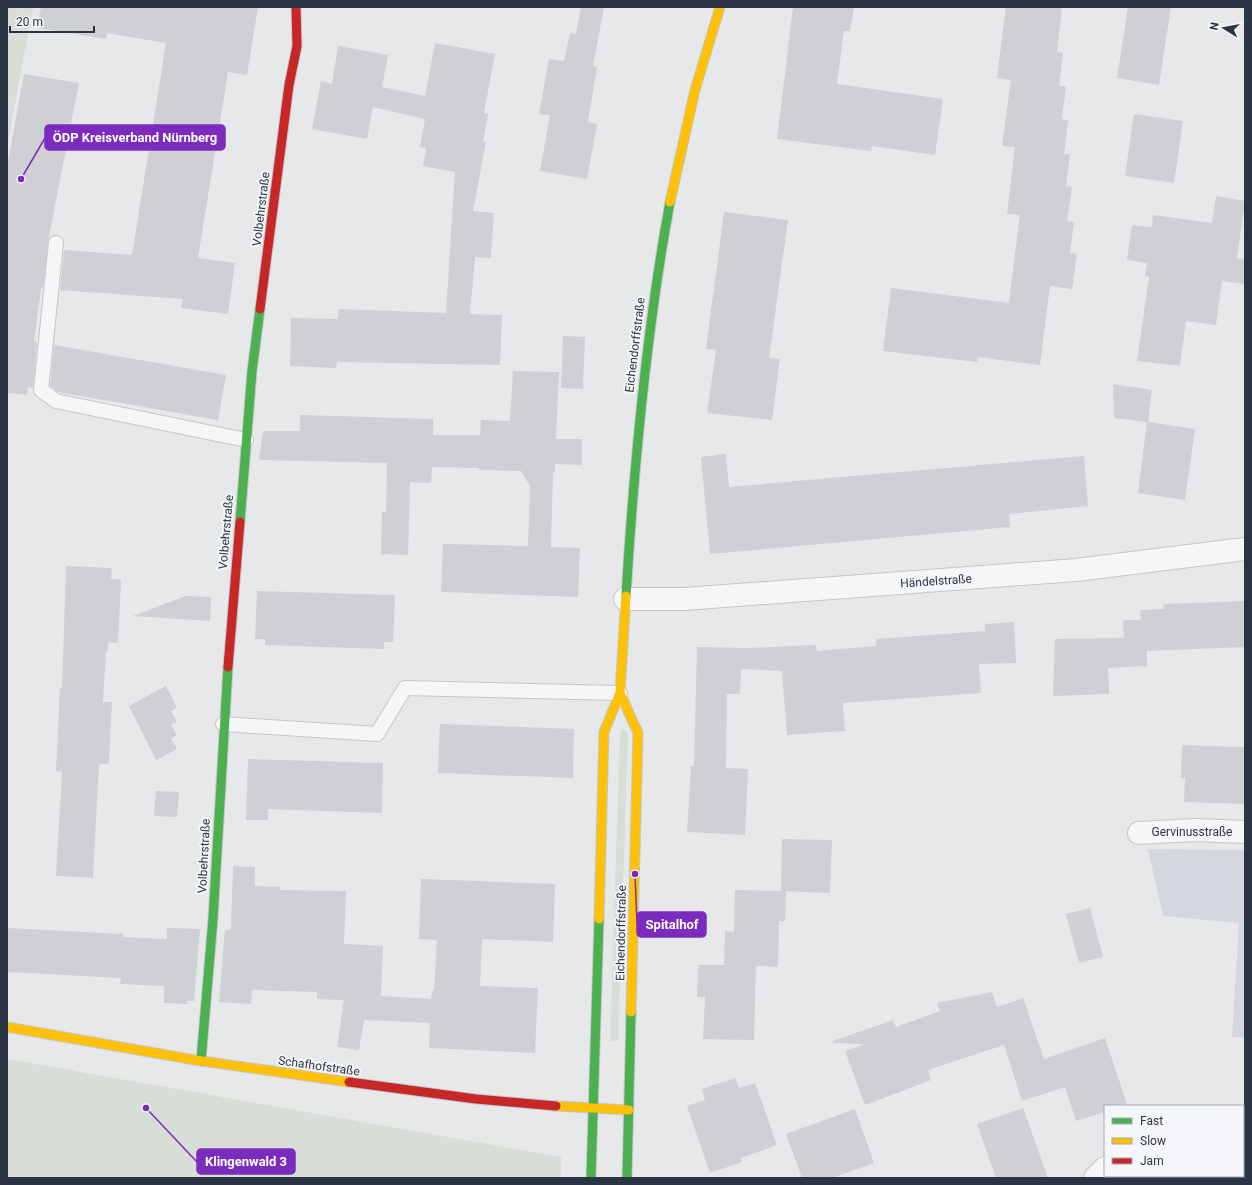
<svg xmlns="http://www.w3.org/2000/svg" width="1252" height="1185" font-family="Roboto,sans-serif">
<rect width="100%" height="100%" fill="#e6e8ea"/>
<polygon fill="#d4d7dd" points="1148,849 1245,850 1245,1038 1232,1037 1239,923 1163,916"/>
<g fill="#d6ded6">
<polygon points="7,7 33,7 7,147"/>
<polygon points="623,729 628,733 618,1041 610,1041 620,733"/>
<polygon points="7,1059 561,1157 561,1178 7,1178"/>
</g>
<g fill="#ced0d3">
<polygon points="41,7 258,7 247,75 228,72 198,258 235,263 228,314 181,308 183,299 60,290 64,250 132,255 166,43 107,33 106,39 37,28"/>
<polygon points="581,7 604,7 593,66 597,67 588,122 597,124 587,179 540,171 550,115 539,114 549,59 564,61 570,33 576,34"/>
<polygon points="793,7 854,7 850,31 844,31 837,84 943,99 935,155 872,146 871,151 777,139"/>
<polygon points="1006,7 1062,7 1057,52 1063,53 1059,86 1066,87 1062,119 1068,120 1064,154 1070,154 1066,186 1072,187 1067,221 1074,222 1070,253 1077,254 1072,289 1050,286 1040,365 978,357 977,362 883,351 891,288 1009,303 1020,215 1007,214 1015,147 1002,146 1011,80 997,78"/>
<polygon points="1128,7 1171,7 1159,85 1117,78"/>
<polygon points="435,43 495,54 484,113 488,114 483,142 486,142 473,211 494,213 491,258 475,257 470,314 502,315 500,365 337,362 336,368 290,366 291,318 338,319 338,309 446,313 455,172 423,166 426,148 420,147 425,119 373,107 367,139 312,129 321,81 332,84 338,46 388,55 382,87 425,96"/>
<polygon points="24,74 79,83 48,242 43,288 41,288 34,342 37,342 33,388 28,387 27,395 7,393 7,167"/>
<polygon points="1134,114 1183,121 1174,183 1125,176"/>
<polygon points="1216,196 1245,201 1237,258 1245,259 1245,284 1222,281 1216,325 1186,321 1180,366 1137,361 1149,277 1145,276 1147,263 1127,260 1132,225 1152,227 1153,215 1212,223"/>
<polygon points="724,212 788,220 769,358 780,359 772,420 707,413 716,350 706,349"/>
<polygon points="563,336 585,337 583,389 561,388"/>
<polygon points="54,345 226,375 218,420 58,392 50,386"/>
<polygon points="513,371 559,372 556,439 582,439 582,465 555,464 555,473 553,472 551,547 580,548 578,597 441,592 443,544 528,546 530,486 521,471 479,470 479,468 432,467 431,483 410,482 408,555 381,554 382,512 386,512 387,463 259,460 263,431 300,431 300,415 433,419 433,435 480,435 481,420 510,421"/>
<polygon points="1113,384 1152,390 1148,422 1195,429 1185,500 1138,493 1147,422 1114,418"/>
<polygon points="726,454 729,487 1084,456 1088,506 1009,514 1010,527 710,554 701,457"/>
<polygon points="66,566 112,568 111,579 121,579 118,643 108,642 108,651 106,651 103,702 112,702 109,764 99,764 93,878 56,876 62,772 56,771 60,688 62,688"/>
<polygon points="257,591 395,595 393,642 384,642 384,649 265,645 265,639 255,639"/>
<polygon points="186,596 211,597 210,621 133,616"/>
<polygon points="1245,601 1245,647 1147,651 1147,666 1108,668 1109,694 1053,696 1055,639 1124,638 1123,620 1141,620 1140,610 1164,609 1163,604"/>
<polygon points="1014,622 1016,663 979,664 981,693 843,703 845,731 787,735 782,671 741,669 740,694 727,694 726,768 748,769 745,835 687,832 691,766 694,766 697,647 748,648 816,645 817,651 876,646 876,639 985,631 985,624"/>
<polygon points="166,686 177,708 171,711 177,722 171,724 177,735 171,739 177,749 156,760 129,706"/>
<polygon points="440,724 574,729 573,778 438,773"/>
<polygon points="1182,745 1245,747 1245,804 1184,802 1185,778 1181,778"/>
<polygon points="248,759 383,763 382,813 268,809 268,820 246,820"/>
<polygon points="156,791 179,792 177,817 154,816"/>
<polygon points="782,839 832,840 830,893 781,891"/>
<polygon points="233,866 255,867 255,886 280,887 280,890 346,891 344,944 383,946 381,996 431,999 432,991 434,991 437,940 419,939 421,879 555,884 553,942 482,939 480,986 538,988 535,1053 429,1048 430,1023 364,1020 359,1050 337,1047 344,1000 317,999 317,992 252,990 251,1004 219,1002 225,930 230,930 231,927"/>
<polygon points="735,890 786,891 785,921 779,921 778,967 756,966 754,1040 703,1039 705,997 697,997 698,965 724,965 725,931 734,932"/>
<polygon points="1090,908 1103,957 1079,963 1066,914"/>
<polygon points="7,928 123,934 123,937 167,939 167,928 200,929 194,1001 187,1001 187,1004 164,1003 164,986 120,984 121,978 7,972"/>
<polygon points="992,992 997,1007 1023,998 1044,1059 1105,1038 1127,1104 1105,1106 1105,1112 1076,1121 1065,1087 1022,1101 1004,1045 928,1070 931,1080 865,1105 845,1051 865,1044 833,1043 833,1041 893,1020 896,1027 940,1011 937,1003"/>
<polygon points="735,1078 739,1088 755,1083 777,1145 741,1158 742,1162 710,1173 687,1106 705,1100 702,1089"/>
<polygon points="1023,1108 1048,1178 996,1178 977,1124"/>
<polygon points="855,1109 874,1163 832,1178 802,1178 786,1134"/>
</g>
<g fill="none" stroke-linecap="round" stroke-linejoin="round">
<g stroke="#c4c6c8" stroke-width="16">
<g id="lane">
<polyline points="56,243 41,390 56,401 246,440"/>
<polyline points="223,724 377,734 405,688 620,693"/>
</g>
</g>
<g stroke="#c4c6c8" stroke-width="24">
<g id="street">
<polyline points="625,599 684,599 1076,570 1245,549"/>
<polyline points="1139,833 1195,830 1245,832"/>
<polyline points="1151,1176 1153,1178"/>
<polyline points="1095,1178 1105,1168"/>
</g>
</g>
<g stroke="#c4c6c8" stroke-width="11">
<g id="fast">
<polyline points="240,522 252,371 260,309"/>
<path d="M626 596C634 464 646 332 670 202"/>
<polyline points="201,1061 213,919 228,667"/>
<polyline points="591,1178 599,919"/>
<polyline points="627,1178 631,1012"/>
</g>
</g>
<g stroke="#c4c6c8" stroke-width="11">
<g id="slow">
<polyline points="670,202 695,90 720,7"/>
<polyline points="620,693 638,733 631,1012"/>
<polyline points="599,919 604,732 620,693 626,596"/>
<polyline points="7,1027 195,1060 349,1082"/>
<polyline points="556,1106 629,1110"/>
</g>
</g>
<g stroke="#c4c6c8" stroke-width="11">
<g id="jam">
<polyline points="260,309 289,85 297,46 296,7"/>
<polyline points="228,667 240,522"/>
<polyline points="349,1082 476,1099 556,1106"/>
</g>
</g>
<use href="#lane" stroke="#f5f6f7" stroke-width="14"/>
<use href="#street" stroke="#f5f6f7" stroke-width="22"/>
<use href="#fast" stroke="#4caf50" stroke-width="9"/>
<use href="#slow" stroke="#ffc107" stroke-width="9"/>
<use href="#jam" stroke="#c62828" stroke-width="9"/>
</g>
<g text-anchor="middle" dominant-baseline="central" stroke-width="4" stroke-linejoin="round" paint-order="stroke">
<g font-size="12" fill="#2b3445" stroke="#f4f6f9">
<text transform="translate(261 209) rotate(-83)">Volbehrstraße</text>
<text transform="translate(635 345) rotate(-83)">Eichendorffstraße</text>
<text transform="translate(226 532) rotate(-85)">Volbehrstraße</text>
<text transform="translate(936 581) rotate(-4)">Händelstraße</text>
<text x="1192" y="832">Gervinusstraße</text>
<text transform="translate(204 856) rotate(-87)">Volbehrstraße</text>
<text transform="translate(621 933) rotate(-89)">Eichendorffstraße</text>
<text transform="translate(319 1066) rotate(8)">Schafhofstraße</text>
</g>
</g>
<path fill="none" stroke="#7b2cbf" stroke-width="1.5" d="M21 179L45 138M635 874L637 924M146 1108L197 1162"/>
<g fill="#7b2cbf" stroke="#f4f6f9" stroke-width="1.5">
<circle cx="21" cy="179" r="4"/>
<circle cx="635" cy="874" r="4"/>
<circle cx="146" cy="1108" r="4"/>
</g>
<g fill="#7b2cbf" stroke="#7b2cbf" stroke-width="1.5">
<rect x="45" y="125" width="180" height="25" rx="4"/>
<rect x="637" y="912" width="69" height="25" rx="4"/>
<rect x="197" y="1149" width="98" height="25" rx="4"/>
</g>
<g font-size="13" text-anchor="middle" font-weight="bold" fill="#fff">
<text x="135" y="142">ÖDP Kreisverband Nürnberg</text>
<text x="672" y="929">Spitalhof</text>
<text x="246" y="1166">Klingenwald 3</text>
</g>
<rect width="1252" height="1185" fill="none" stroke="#2b3445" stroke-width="16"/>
<rect x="1104" y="1105" width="140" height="72" fill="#f4f6f9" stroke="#a4a8b1"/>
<rect x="1112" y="1118" width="20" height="6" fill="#4caf50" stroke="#a4a8b1"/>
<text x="1140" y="1125" font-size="12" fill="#2b3445">Fast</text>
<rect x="1112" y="1138" width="20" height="6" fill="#ffc107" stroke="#a4a8b1"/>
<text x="1140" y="1145" font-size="12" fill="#2b3445">Slow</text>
<rect x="1112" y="1158" width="20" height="6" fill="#c62828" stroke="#a4a8b1"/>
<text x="1140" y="1165" font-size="12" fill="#2b3445">Jam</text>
<g transform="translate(1224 28) rotate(281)" stroke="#f4f6f9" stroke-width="3" paint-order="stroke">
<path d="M0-3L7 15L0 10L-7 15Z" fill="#2b3445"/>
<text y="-6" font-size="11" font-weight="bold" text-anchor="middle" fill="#2b3445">N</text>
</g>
<path d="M10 26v6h84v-6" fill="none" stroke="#2b3445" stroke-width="2"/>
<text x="16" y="26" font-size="12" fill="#2b3445" stroke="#f4f6f9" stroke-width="3" paint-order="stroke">20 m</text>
</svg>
